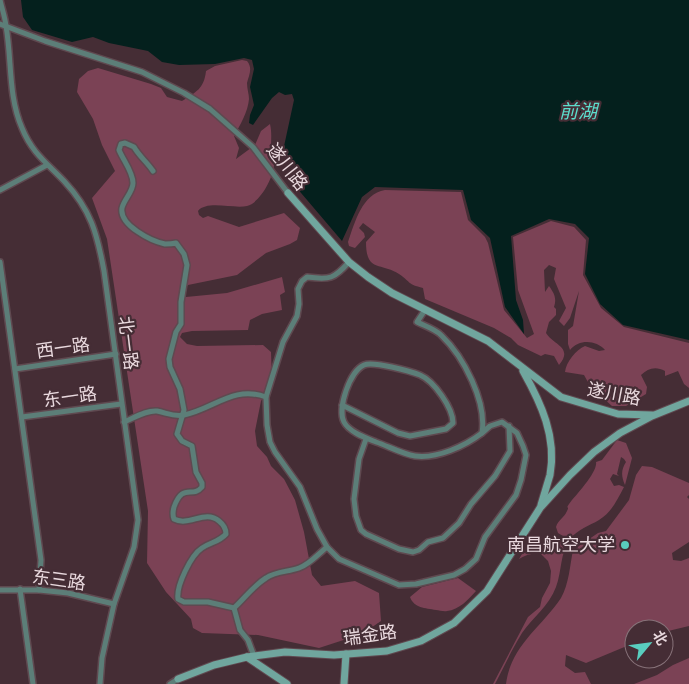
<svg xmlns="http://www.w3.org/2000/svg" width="689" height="684" font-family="'Fira Sans','Noto Sans SC',sans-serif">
<rect width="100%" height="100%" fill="#452d35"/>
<g fill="#7b4255">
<path d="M242 60 247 61C253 68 249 75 247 83 247 89 249 94 249 99 248 112 240 125 234 136L239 148 236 159 255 145 261 131 270 124C272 133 271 139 271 147 271 153 274 157 274 162 275 176 260 203 247 206 233 209 207 200 198 211L199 215 203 218 208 216 239 227 284 213 300 228 297 240 290 244 266 253 237 275 188 285 184 289 183 294 186 297 227 293 282 277 285 292 280 295 282 310 262 314 250 320 248 330 192 331 182 333 180 337 187 344 197 346 263 345 271 352 272 381 261 401 255 431 257 446 267 457 271 466 284 479 295 500 304 532 312 575 321 586 355 581 379 593 381 621 362 634 319 648 258 635 202 633 193 628 191 619 166 592 147 563 148 511 107 239 92 198 115 171 102 145 93 119 77 92 79 79 88 71 98 68 151 84 161 88 167 97 182 101C196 92 204 89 206 71L215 66Z"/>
<path d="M385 190 461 192 468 220 485 237 488 243 504 310 527 338 534 334 518 290 513 237 551 221 574 227 586 240 583 275 601 308 624 327 689 343V388L684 384 678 371 665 376V371C656 366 648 368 641 375L647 387 646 394 626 406H612L603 398 594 393 584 375 565 372C566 362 576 350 585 346L599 351 605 350C596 340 579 339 570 350L568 344V330L573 326 579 291 570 318 564 326 559 321 566 308 554 279 556 268 549 265 544 270 545 292 549 286C554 293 557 298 554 307L556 309V315L549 322 546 333C553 345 574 347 559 365L554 356 545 354 541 356 518 345 511 338 494 328 425 299 423 288C407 284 412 283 399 274 381 262 366 273 366 242L375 232 363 223 359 228 364 233 365 237 355 248 349 246 348 242C355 222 362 194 385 190Z"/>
<path d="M617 440 626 443 632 458 625 485C621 476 621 470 626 462L624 459 621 457 617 474 619 476 613 474 610 479 614 486 619 485 624 487C617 500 612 512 599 520 589 526 578 529 570 539 560 553 562 571 556 587 549 606 533 617 522 633 512 649 504 667 495 684H493L528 617 540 607 542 598 550 583 551 571 548 561 541 554C533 553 526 554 519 559L522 554 559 540 556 550 563 536 558 533 556 527C558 520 564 518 567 511 570 505 565 510 569 504 576 495 598 472 596 462L602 460Z"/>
<path d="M642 466 652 467 689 483V495L687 497 689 499V542L672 553 673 560 681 561 689 558V626L664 632V629H634V643L586 663 566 655 565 666 575 673 585 672 591 684H506C511 645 541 628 561 598 569 584 570 565 573 550L598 533 606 531 629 500 636 475Z"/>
<path d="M458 578 476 591C469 599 459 610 447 611 444 612 439 610 436 610 425 608 414 608 410 597L422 587Z"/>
<polygon points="689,658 689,684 634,684 657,675 673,665"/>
</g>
<polygon fill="#04201d" points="21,0 689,0 689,340 623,325 600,304 585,274 589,238 575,224 549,219 511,236 516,300 523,320 524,334 505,307 490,238 471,220 463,190 375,187 362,197 342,241 290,180 283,151 294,100 292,94 285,95 279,92 272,98 253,125 249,123 250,115 254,105 250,87 254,69 252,60 244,58 215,64 179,65 162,62 148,51 109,43 93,37 72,42 32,30 23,17"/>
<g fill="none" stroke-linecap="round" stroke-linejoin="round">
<g stroke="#5f4950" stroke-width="8">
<g id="street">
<path d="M0 0C2 9 5 17 6 26 12 60 8 96 22 128 32 153 47 163 64 181 91 210 97 233 104 271L138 520 134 547 114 604 102 658 100 684"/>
<polyline points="0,24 45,41 142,72 184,93 210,109 253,147 288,193"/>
<path d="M153 171C147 162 139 156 134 147L125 143 121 144 119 150C123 160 133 172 133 183 133 192 124 199 122 208 119 225 151 241 165 244 168 244 172 244 176 243L184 254 187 265 181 302V324L176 332 169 359 170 367 180 389 184 410 177 434 182 441 192 446 196 472 202 483V487C192 499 183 482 174 507 173 511 172 514 174 519 189 527 205 509 219 521 224 525 226 529 226 534 219 542 211 542 202 548 191 555 176 586 178 599L184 602H208L234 608"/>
<polyline points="0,190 47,165"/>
<polyline points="0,262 41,560 39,590"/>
<path d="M349 262C334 279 330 280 307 277L302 281 298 289 299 304 297 316 283 342 266 397 267 425 270 442 275 452 300 487 317 529 327 547 339 559 399 585 416 584 454 575 465 569 476 559 485 537 516 495 521 480 526 455 523 446 517 433 502 422 490 426 482 433C487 402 464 357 441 335 435 329 425 326 417 322L425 310"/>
<polyline points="15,369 116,354"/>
<path d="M342 405 398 433 410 436 446 429 453 423C453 408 434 381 420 375 410 371 373 361 364 365 350 371 337 408 344 422 349 432 366 438 376 442 388 446 402 454 415 456 437 459 465 446 482 433"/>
<polyline points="22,417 121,404"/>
<path d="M124 422C134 418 146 410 157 411 167 413 174 417 184 415 214 409 233 385 266 397"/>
<polyline points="366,439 359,459 354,499 356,516 361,530 366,534 399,549 413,552 419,550 428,542 443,538 459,523 471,504 495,476 510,451 509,426"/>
<polyline points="20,589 33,684"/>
<polyline points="0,590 39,590 68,593 114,604"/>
<path d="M254 656 248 640 240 630 234 608C245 598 253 586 266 578 276 571 288 572 299 568 310 564 318 554 327 547"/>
<polyline points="170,684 178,679"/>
</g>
</g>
<g stroke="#5f4950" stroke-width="9">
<g id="secondary">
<polyline points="288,193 349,262 368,277 392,293 488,341 561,397 618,414 652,415"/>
<path d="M523 371C541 403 557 437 550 475 547 485 544 495 541 505"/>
<polyline points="247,657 287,684"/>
<polyline points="178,679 214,665 247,657 285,652 334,655 387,651 421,641 454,623 487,591 540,508 570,475 594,452 620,433 652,416 689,401"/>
<polyline points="344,684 346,654"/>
</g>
</g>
<use href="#street" stroke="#5c7e78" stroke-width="5"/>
<use href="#secondary" stroke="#70a69e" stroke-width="7"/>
</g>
<circle fill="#59cebf" stroke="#452d35" stroke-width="2" cx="625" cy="545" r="5"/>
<g text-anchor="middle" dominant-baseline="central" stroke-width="4.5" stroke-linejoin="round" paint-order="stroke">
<g font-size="18" fill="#e9d9de" stroke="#452d35">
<text transform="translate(287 167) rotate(52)">遂川路</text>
<text transform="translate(128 343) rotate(83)">北一路</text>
<text transform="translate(63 348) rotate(-8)">西一路</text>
<text transform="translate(614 394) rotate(11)">遂川路</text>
<text transform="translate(70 397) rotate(-8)">东一路</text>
<text transform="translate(59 580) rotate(8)">东三路</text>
<text transform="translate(370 635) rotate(-8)">瑞金路</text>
</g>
<g font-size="18" fill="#e9d9de" stroke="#452d35" text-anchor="end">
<text x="615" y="545">南昌航空大学</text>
</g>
<g font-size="19" font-style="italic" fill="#5cddcc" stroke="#452d35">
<text x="578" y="111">前湖</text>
</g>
</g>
<g transform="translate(649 644) rotate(61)"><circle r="24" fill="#452d35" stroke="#877279"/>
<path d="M0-4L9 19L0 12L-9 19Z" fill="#59cebf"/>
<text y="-8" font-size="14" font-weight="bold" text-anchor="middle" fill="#e9d9de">北</text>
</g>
</svg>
